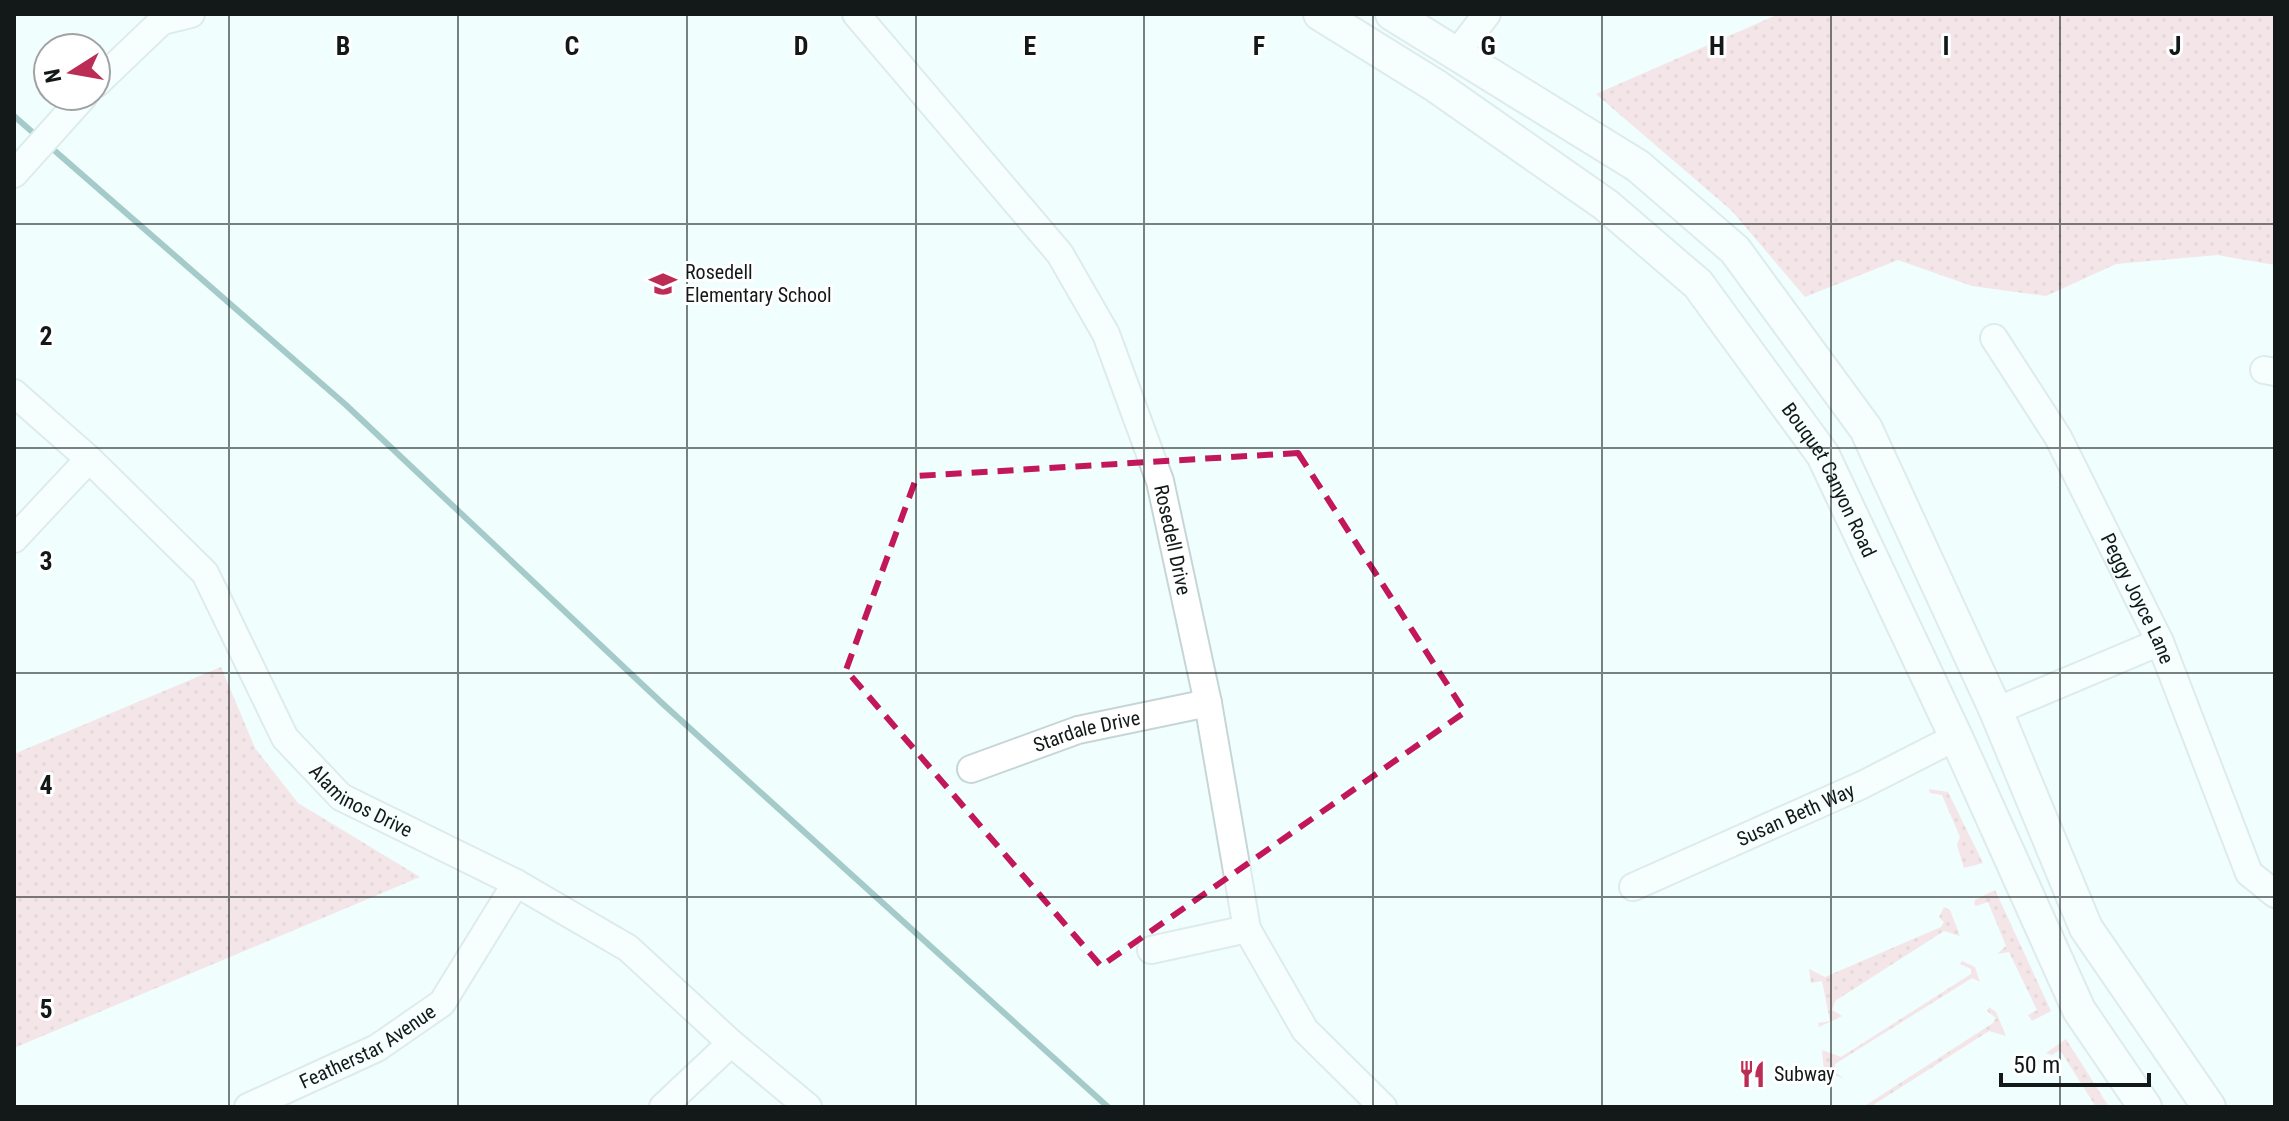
<svg xmlns="http://www.w3.org/2000/svg" width="2289" height="1121" font-family="'Roboto Condensed',sans-serif">
<defs>
<pattern id="grass-dots" width="8" height="8" patternUnits="userSpaceOnUse" patternTransform="scale(2)"><rect width="8" height="8" fill="#f9c7ce"/><path d="M2 2h.1M6 6h.1" fill="none" stroke="#d5aab0" stroke-width="1.8" stroke-linecap="round"/></pattern>
</defs>
<rect width="100%" height="100%" fill="#f1fefe"/>
<g fill="url(#grass-dots)">
<polygon points="1779,14 2275,14 2275,265 2217,255 2116,264 2046,296 1972,286 1898,260 1805,297 1732,211 1596,94"/>
<polygon points="221,667 255,748 298,803 420,877 14,1048 14,754"/>
<polygon points="1929,789 1948,792 1983,863 1964,868 1957,845 1960,837 1942,795 1930,793"/>
<polygon points="1995,890 2051,1011 2032,1021 2028,1015 2037,1010 2009,952 1997,954 2006,946 1988,902 1976,906 1974,904 1975,900"/>
<polygon points="1944,907 1950,910 1960,936 1944,931 1835,1001 1832,1010 1842,1016 1819,1027 1818,1023 1830,1021 1822,981 1811,983 1809,969 1825,977 1941,927 1944,922 1939,917"/>
<polygon points="1962,961 1975,967 1980,982 1972,978 1835,1064 1834,1071 1844,1079 1824,1070 1822,1050 1841,1057 1971,974 1971,969 1960,964"/>
<polygon points="1989,1007 1996,1012 2006,1036 1989,1031 1870,1107 1863,1107 1993,1023 1996,1018 1987,1011"/>
<polygon points="2066,1039 2109,1107 2096,1107 2060,1050 2052,1055 2046,1053"/>
</g>
<g fill="none" stroke-linecap="round" stroke-linejoin="round">
<g stroke="#4b8c8c" stroke-width="6">
<polyline points="14,116 38,137"/>
<polyline points="47,144 346,405 663,704 1108,1107"/>
</g>
<g stroke="#c6d6d6" stroke-width="30">
<g id="minor">
<path id="s1" d="M856 14 1060 254 1106 334 1160 481 1208 703 1247 929 1305 1030 1383 1107"/>
<polyline points="1456,54 1487,14"/>
<polyline points="96,84 162,21 191,14"/>
<polyline points="14,174 84,96"/>
<path id="s2" d="M1994 338 2058 437 2160 642 2249 873 2275 894"/>
<polyline points="2264,370 2275,372"/>
<path id="s3" d="M14 393 89 459 205 573 285 738 341 797 516 883 628 948 731 1043 808 1107"/>
<polyline points="14,539 89,459"/>
<polyline points="1996,711 2160,642"/>
<path id="s4" d="M971 769 1078 730 1208 703"/>
<path id="s5" d="M1633 887 1862 785 1956 737"/>
<polyline points="1151,950 1247,929"/>
<path id="s6" d="M248 1107 377 1048 442 1003 516 883"/>
<polyline points="663,1107 731,1043"/>
</g>
</g>
<g stroke="#c6d6d6" stroke-width="36">
<g id="major">
<path id="s7" d="M1320 14 1436 86 1606 205 1698 284 1823 455 1956 737 2079 1010 2145 1107"/>
<polyline points="1392,14 1638,166 1735,250 1866,429 1996,711 2086,928 2209,1107"/>
</g>
</g>
<use href="#minor" stroke="#fff" stroke-width="26"/>
<use href="#major" stroke="#fff" stroke-width="32"/>
</g>
<path d="M0 0H2289V1121H0ZM1298 453 1465 712 1101 966 846 670 917 476Z" fill="#f1fefe" fill-opacity=".55" fill-rule="evenodd"/>
<path fill="none" stroke="#c2185b" stroke-width="6" stroke-dasharray="16 10" stroke-linejoin="round" d="M1298 453 1465 712 1101 966 846 670 917 476Z"/>
<path fill="none" stroke="#131919" stroke-width="2" stroke-opacity="0.55" d="M229 14V1107M458 14V1107M687 14V1107M916 14V1107M1144 14V1107M1373 14V1107M1602 14V1107M1831 14V1107M2060 14V1107M14 224H2275M14 448H2275M14 673H2275M14 897H2275"/>
<defs>
<g id="school-bare" transform="scale(2.16)"><path d="M0-5L7-2L0 1L-7-2ZM-4 1L0 2.5L4 1V4Q0 6-4 4Z" fill="#bc2d56" stroke="#fff" stroke-width="2.5" paint-order="stroke"/></g>
<g id="restaurant-bare" transform="scale(2.16)"><path d="M-5-6h1v4h1v-4h1v4h1v-4h1v5L-1.5 .5V6h-2V.5L-5-1ZM5-6V6H3V1.5H1.5Q1.5-4 5-6Z" fill="#bc2d56" stroke="#fff" stroke-width="2.5" paint-order="stroke"/></g>
</defs>
<g fill-rule="evenodd">
<use href="#school-bare" x="663" y="284"/>
<use href="#restaurant-bare" x="1752" y="1074"/>
</g>
<g text-anchor="middle" dominant-baseline="central" stroke-width="6" stroke-linejoin="round" paint-order="stroke">
<g font-size="20" fill="#131919" stroke="#fff" text-anchor="start">
<text x="685" y="272">Rosedell<tspan x="685" dy="23">Elementary School</tspan></text>
<text x="1774" y="1074">Subway</text>
</g>
<g font-size="20" fill="#131919" stroke="#fff">
<text stroke="none"><textPath href="#s7" startOffset="702">Bouquet Canyon Road</textPath></text>
<text stroke="none"><textPath href="#s1" startOffset="624">Rosedell Drive</textPath></text>
<text stroke="none"><textPath href="#s2" startOffset="298">Peggy Joyce Lane</textPath></text>
<text stroke="none"><textPath href="#s4" startOffset="122">Stardale Drive</textPath></text>
<text stroke="none"><textPath href="#s3" startOffset="546">Alaminos Drive</textPath></text>
<text stroke="none"><textPath href="#s5" startOffset="178">Susan Beth Way</textPath></text>
<text stroke="none"><textPath href="#s6" startOffset="134">Featherstar Avenue</textPath></text>
</g>
</g>
<g font-size="26" text-anchor="middle" font-weight="bold" fill="#131919" stroke="#fff" stroke-width="6" stroke-linejoin="round" paint-order="stroke">
<text x="343" y="55">B</text>
<text x="572" y="55">C</text>
<text x="801" y="55">D</text>
<text x="1030" y="55">E</text>
<text x="1259" y="55">F</text>
<text x="1488" y="55">G</text>
<text x="1717" y="55">H</text>
<text x="1946" y="55">I</text>
<text x="2175" y="55">J</text>
<text x="46" y="345">2</text>
<text x="46" y="570">3</text>
<text x="46" y="794">4</text>
<text x="46" y="1018">5</text>
</g>
<rect width="2289" height="1121" fill="none" stroke="#131919" stroke-width="32"/>
<g transform="translate(72 72) rotate(259)"><circle r="38" fill="#ffffff" stroke="#a1a3a3" stroke-width="2"/>
<path d="M0-6L14 30L0 20L-14 30Z" fill="#bc2d56"/>
<text y="-12" font-size="22" font-weight="bold" text-anchor="middle" fill="#131919">N</text>
</g>
<path d="M2001 1073v12h148v-12" fill="none" stroke="#131919" stroke-width="4"/>
<text x="2013" y="1073" font-size="24" fill="#131919" stroke="#ffffff" stroke-width="6" paint-order="stroke">50 m</text>
</svg>
